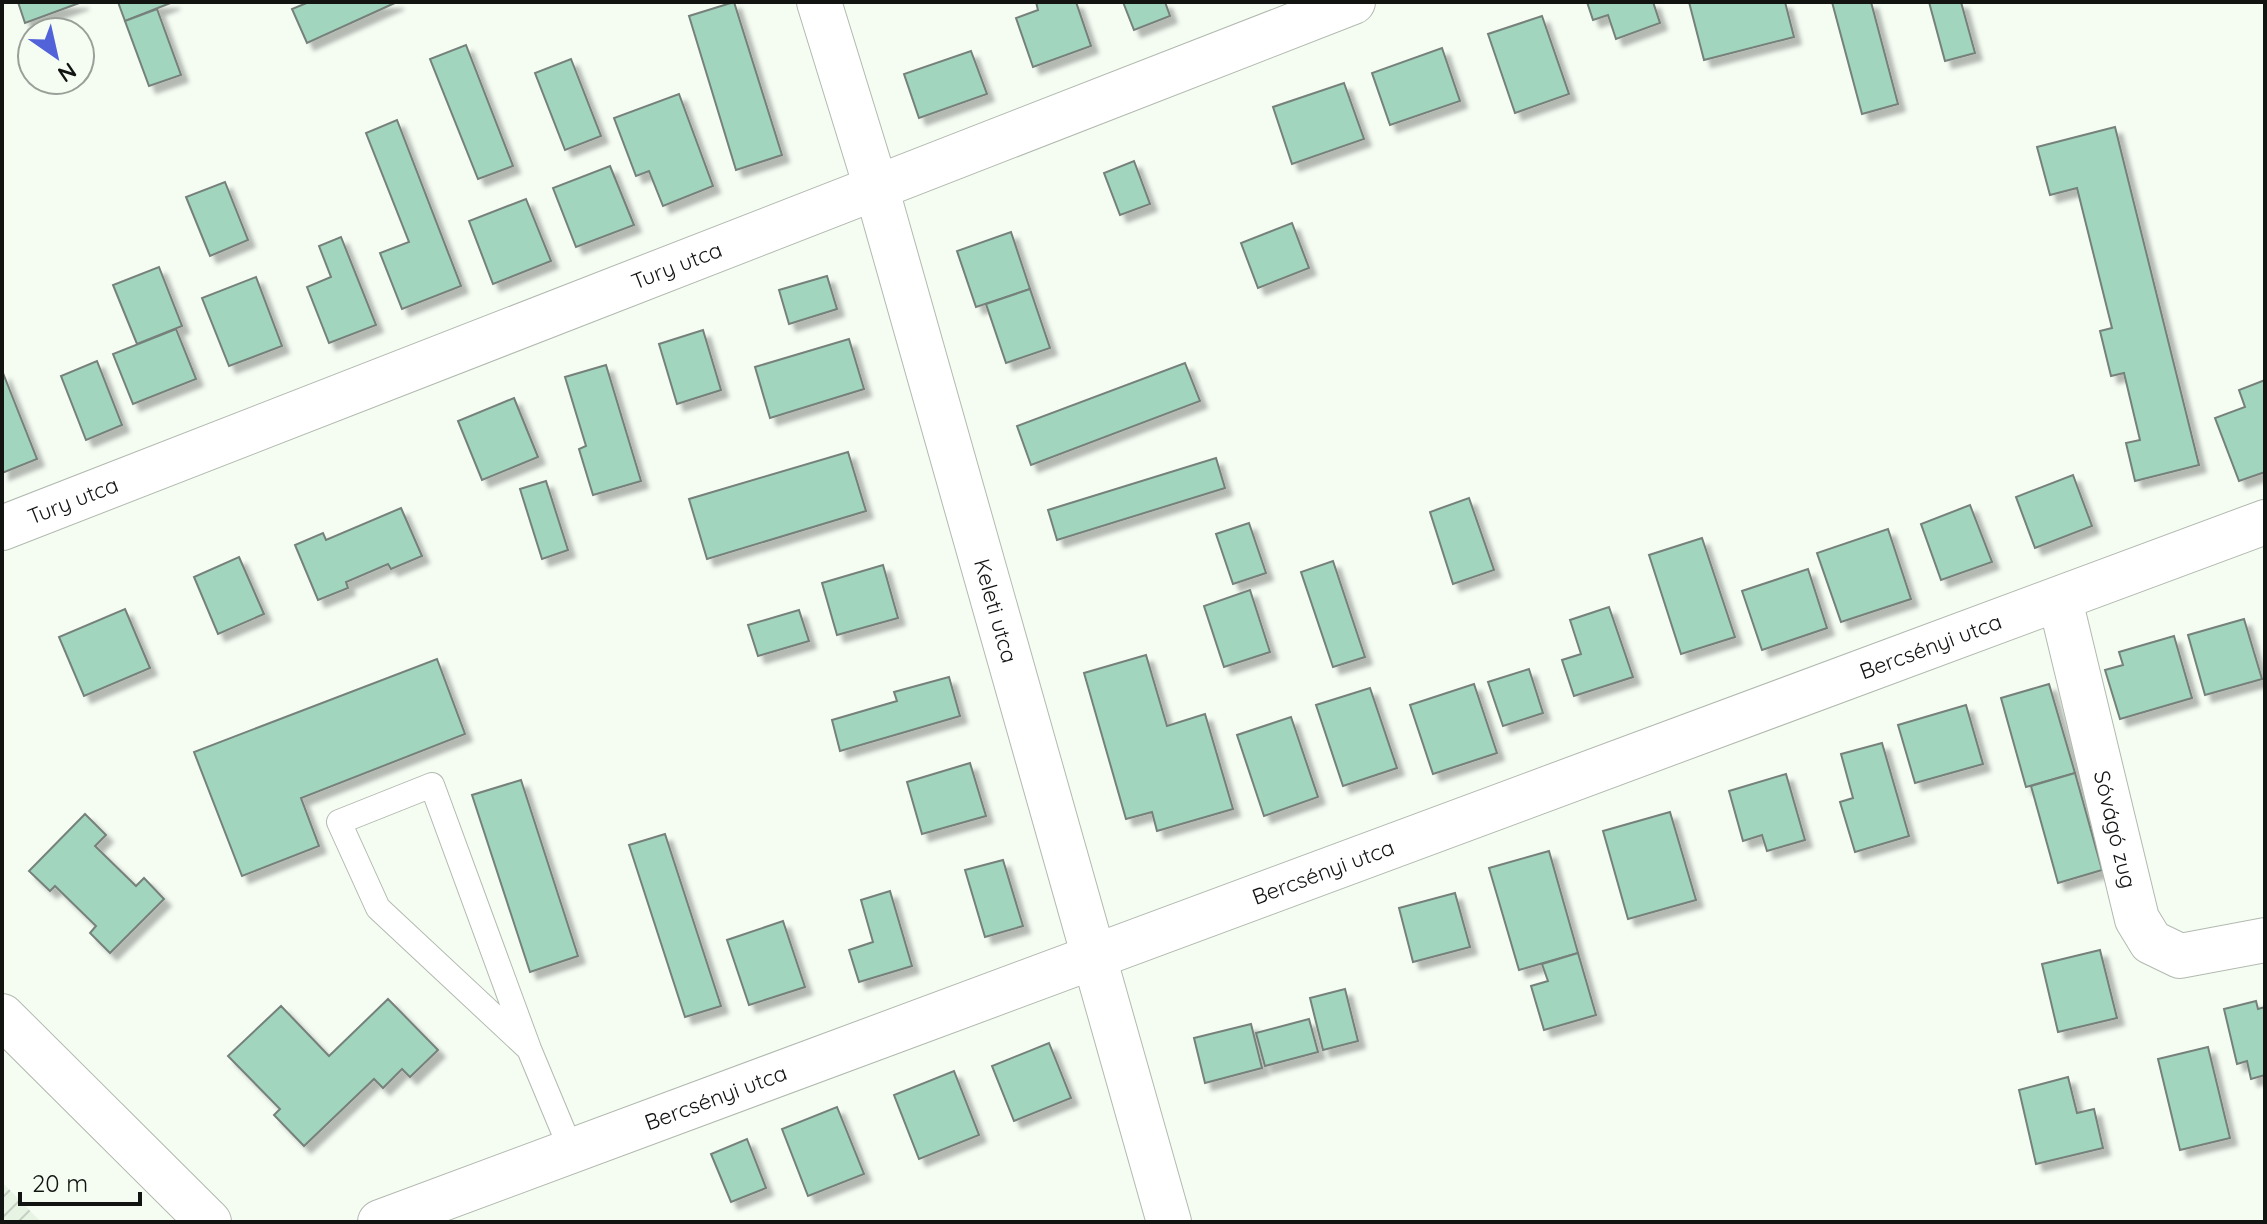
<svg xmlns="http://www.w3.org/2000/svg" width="2267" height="1224" font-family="Quicksand,sans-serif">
<defs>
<pattern id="industrial-furrows" width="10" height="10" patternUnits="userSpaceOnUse" patternTransform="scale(2)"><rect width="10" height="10" fill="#e7f4e4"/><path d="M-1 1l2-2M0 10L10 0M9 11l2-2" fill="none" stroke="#c5d0c3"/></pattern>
<filter id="shadow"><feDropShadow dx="7" dy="7" stdDeviation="2" flood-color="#0004"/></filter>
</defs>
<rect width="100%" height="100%" fill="#f5fdf3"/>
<polygon fill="url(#industrial-furrows)" points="2,1182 41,1222 2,1222"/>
<g fill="#a2d5be" stroke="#76817c" stroke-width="2" filter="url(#shadow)">
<polygon points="18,2 82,2 25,23"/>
<polygon points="118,2 173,2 125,21"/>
<polygon points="309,2 397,2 307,43 292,9"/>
<polygon points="734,2 782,155 736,170 689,16"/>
<polygon points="1036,2 1076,2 1091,46 1033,67 1016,18 1038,10"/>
<polygon points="1123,2 1165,2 1170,16 1134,30"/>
<polygon points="1587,2 1653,2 1660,23 1616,39 1608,15 1593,20"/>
<polygon points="1689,2 1785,2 1794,37 1704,60"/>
<polygon points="1832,2 1871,2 1898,104 1862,114"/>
<polygon points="1929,2 1961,2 1975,53 1945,61"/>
<polygon points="157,9 181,75 149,86 125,21"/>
<polygon points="1542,16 1569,94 1515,113 1488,34"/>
<polygon points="466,45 513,166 478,179 430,59"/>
<polygon points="1442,48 1460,101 1390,125 1372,73"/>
<polygon points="971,51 987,94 919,118 904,74"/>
<polygon points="571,59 601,136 565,150 535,73"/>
<polygon points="1344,83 1364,139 1292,164 1273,107"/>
<polygon points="679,94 713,186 663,206 649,171 636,176 614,118"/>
<polygon points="397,120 461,286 402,309 380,253 409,242 366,133"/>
<polygon points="2115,127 2199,465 2135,481 2126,443 2140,440 2124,373 2111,376 2100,331 2112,328 2077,188 2050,195 2037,147"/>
<polygon points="1134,161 1150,204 1120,215 1104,173"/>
<polygon points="610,166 634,225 576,247 553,188"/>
<polygon points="225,182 248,240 210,256 186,197"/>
<polygon points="526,199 551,261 493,284 469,221"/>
<polygon points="1292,223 1309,268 1258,288 1241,243"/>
<polygon points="1011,232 1030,289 976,307 957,251"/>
<polygon points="341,237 376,325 329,343 307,287 331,277 319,246"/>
<polygon points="159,267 182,326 137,344 113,285"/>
<polygon points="827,276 837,309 789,324 779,290"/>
<polygon points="256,277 282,346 229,366 202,298"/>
<polygon points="1030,289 1050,348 1006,363 986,304"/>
<polygon points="176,329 196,379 133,404 113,354"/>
<polygon points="703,330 721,390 677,404 659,344"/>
<polygon points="849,339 864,389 770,418 755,367"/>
<polygon points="97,361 122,425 86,440 61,376"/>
<polygon points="1185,363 1200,401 1031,465 1017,426"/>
<polygon points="606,365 641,481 593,495 579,449 586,446 565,377"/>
<polygon points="3,373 37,459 2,473 2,374"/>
<polygon points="2265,380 2265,472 2239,481 2215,418 2245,407 2239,390"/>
<polygon points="514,398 538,457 482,480 458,421"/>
<polygon points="848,452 866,511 707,559 689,499"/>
<polygon points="1216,458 1225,488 1057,540 1048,510"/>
<polygon points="2073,475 2092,526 2035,548 2016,497"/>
<polygon points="546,481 568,550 542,559 520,489"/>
<polygon points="1469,498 1494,570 1453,584 1430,512"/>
<polygon points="1970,505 1992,562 1941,580 1921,524"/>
<polygon points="401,508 422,556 391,569 388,564 346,582 348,588 318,600 295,545 323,533 326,540"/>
<polygon points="1249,523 1266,573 1233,584 1216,534"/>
<polygon points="1888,529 1911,599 1841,622 1817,553"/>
<polygon points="1702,538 1735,637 1681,654 1649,555"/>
<polygon points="239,557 264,614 218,634 194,577"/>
<polygon points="1333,561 1365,657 1333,667 1301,572"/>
<polygon points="883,565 898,618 837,635 822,583"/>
<polygon points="1808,569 1827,628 1762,650 1742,591"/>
<polygon points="1250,590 1270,652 1224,667 1204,606"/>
<polygon points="1609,607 1633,677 1574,696 1562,660 1581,654 1570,620"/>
<polygon points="125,609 150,668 84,696 59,637"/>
<polygon points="799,610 809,641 758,656 748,625"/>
<polygon points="2244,619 2262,679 2205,695 2188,635"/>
<polygon points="2174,636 2192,698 2120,719 2105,670 2123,665 2119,652"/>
<polygon points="1146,655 1167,726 1205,714 1233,809 1157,831 1152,812 1126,819 1084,673"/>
<polygon points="437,659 465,734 301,798 319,846 242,876 194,752"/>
<polygon points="1529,669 1543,713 1503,726 1488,682"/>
<polygon points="949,677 960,716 840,751 832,720 897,701 894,692"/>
<polygon points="1474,684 1497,753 1433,774 1410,705"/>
<polygon points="2049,684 2075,773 2026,787 2001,698"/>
<polygon points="1370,688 1397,768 1343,786 1316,705"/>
<polygon points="1966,705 1983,764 1915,783 1898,725"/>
<polygon points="1291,717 1318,797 1264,816 1237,735"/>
<polygon points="1882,743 1909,836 1855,852 1840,802 1853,798 1841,754"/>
<polygon points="970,763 986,816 922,834 907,782"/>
<polygon points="2075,773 2102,870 2058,883 2031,786"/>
<polygon points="1786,774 1805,840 1767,851 1762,835 1743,841 1729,791"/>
<polygon points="521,780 578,956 530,972 472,795"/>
<polygon points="1670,812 1696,900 1628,919 1603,831"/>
<polygon points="85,814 106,835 95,846 136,886 144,878 164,899 110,953 90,933 96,926 55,886 50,891 29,871"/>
<polygon points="665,834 721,1006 685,1017 629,845"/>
<polygon points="1549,851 1578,953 1519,970 1489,868"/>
<polygon points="1003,860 1023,926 985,937 965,870"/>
<polygon points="890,891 912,966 859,982 849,950 873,942 861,900"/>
<polygon points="1455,893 1470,947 1413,962 1399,908"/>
<polygon points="783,921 805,987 749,1005 727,940"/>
<polygon points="2100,950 2117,1018 2058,1032 2042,964"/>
<polygon points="1578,953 1596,1015 1544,1030 1531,986 1548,981 1542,964"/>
<polygon points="1345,989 1358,1041 1323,1050 1310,998"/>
<polygon points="388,999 438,1050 410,1077 402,1069 383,1088 374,1079 304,1146 274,1115 280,1109 228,1056 281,1006 329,1056"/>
<polygon points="2256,1001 2258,1009 2265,1007 2265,1075 2251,1079 2247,1061 2237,1064 2224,1009"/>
<polygon points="1309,1019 1318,1052 1265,1066 1256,1033"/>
<polygon points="1251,1024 1262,1068 1205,1083 1194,1038"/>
<polygon points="1049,1043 1071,1098 1014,1121 992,1066"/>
<polygon points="2208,1047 2230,1138 2180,1150 2158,1059"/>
<polygon points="954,1071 979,1135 919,1159 894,1095"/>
<polygon points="2068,1077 2077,1113 2094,1109 2103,1148 2036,1164 2019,1090"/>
<polygon points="837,1107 864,1174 808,1196 782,1129"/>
<polygon points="747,1139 766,1188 731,1202 711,1154"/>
</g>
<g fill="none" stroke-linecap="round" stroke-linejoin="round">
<g stroke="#b2bab0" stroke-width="26">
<polyline id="service" points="529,1049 378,908 339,822 432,785 529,1049 572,1152"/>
</g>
<g stroke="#b2bab0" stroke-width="46">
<g id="minor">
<path id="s1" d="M819 2 876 187 1169 1222"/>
<path id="s2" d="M2 528 1353 2"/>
<path id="s3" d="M2060 600 2137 919 2151 942 2180 956 2265 940"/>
<polyline points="2,1016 209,1222"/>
<path id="s4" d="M380 1222 2265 522"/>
</g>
</g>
<use href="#service" stroke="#fff" stroke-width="24"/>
<use href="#minor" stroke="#fff" stroke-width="44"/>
</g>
<g text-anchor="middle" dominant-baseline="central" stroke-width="6" stroke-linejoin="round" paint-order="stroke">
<g font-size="22" fill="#111410" stroke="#f5fdf3">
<text stroke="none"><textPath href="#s2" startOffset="724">Tury utca</textPath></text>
<text stroke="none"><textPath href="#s2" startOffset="76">Tury utca</textPath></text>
<text stroke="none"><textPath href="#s1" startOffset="634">Keleti utca</textPath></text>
<text stroke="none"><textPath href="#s4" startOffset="1654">Bercsényi utca</textPath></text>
<text stroke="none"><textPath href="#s3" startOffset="236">Sóvágó zug</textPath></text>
<text stroke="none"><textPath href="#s4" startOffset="1006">Bercsényi utca</textPath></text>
<text stroke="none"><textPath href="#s4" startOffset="358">Bercsényi utca</textPath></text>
</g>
</g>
<rect width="2267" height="1224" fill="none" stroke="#111410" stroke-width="8"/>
<g transform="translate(56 56) rotate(146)"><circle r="38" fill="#f5fdf3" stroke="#9aa098" stroke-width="2"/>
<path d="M0-6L14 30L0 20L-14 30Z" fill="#5263d9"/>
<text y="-12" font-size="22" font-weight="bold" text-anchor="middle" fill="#111410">N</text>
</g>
<path d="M20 1192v12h120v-12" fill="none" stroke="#111410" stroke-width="4"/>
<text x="32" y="1192" font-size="24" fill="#111410" stroke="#f5fdf3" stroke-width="6" paint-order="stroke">20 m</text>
</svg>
